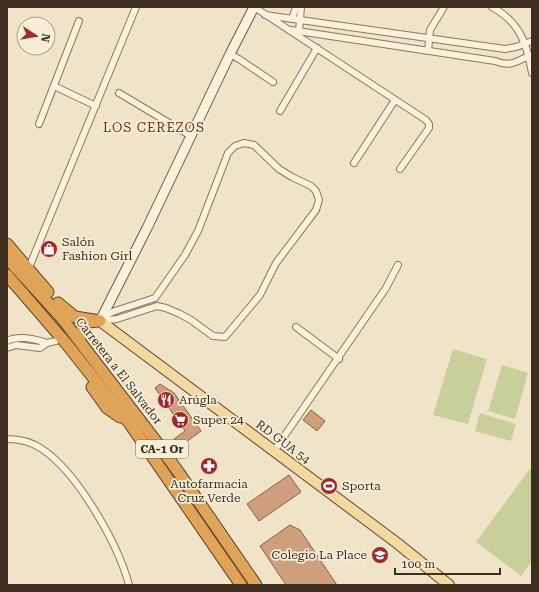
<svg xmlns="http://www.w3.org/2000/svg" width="539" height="592" font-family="'Roboto Serif',serif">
<rect width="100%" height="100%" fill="#f0e4c8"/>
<g fill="#c9cf9b">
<polygon points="453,349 487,359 468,424 433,415"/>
<polygon points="502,365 528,373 515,419 488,411"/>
<polygon points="480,413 516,424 511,441 475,431"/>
<polygon points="532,466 532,561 521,576 476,542"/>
</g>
<g fill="#cf9f7d" stroke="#8d5f41">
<polygon points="47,242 56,246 52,257 42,252"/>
<polygon points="160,384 174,393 201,431 179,447 174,439 185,431 155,388"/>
<polygon points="311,410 325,421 317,431 303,420"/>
<polygon points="213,459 218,467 205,474 200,466"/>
<polygon points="289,475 301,492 259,521 247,504"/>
<polygon points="290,525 300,530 337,585 286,585 260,546"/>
</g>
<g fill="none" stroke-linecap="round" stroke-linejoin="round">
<g stroke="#8d765c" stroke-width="8">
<g id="street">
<polyline points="254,7 426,120 429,124 429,128 400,169"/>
<path d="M492 7C520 22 527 44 532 73"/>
<polyline points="265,15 505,49 516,47 532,41"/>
<polyline points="292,19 296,7"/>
<path d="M291 30 495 61C512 68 517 60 532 55"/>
<polyline points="299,31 301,7"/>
<polyline points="428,51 430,30 444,7"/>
<polyline points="230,54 239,59 273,82"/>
<polyline points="54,86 96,106"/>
<polyline points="119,93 191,136"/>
<polyline points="280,111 317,48"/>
<polyline points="39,124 79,21"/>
<polygon points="244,143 254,145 279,169 292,177 311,186 316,191 319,200 316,210 276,263 260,295 225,337 213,336 191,320 180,314 166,308 157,306 117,319 100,321 108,314 115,311 155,298 185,255 198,231 228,153 235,146"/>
<polyline points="354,163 395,100"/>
<polyline points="28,270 136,7"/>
<polyline points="296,327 339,359"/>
<path d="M7 341C19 335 35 339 47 343"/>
<polyline points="7,348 16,345 40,348 47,343 56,341"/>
<path d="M7 439C19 439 32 442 42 449 78 473 118 544 129 585"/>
<polyline points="274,451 386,288 398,265"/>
</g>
</g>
<g stroke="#6f573f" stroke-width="11">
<polyline id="secondary" points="100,321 147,228 230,54 254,7"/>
</g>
<g stroke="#5b4430" stroke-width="12">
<polyline id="primary" points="100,321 397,543 449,585"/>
</g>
<g stroke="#5b4430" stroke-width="13">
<g id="highway">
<polyline points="7,244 48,292"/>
<polyline points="7,258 61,317 158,444 179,473 256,585"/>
<polyline points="7,275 65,342 130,424 241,585"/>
<polyline points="58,303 75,317 100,321"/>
<path d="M83 334C81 322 85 323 96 321"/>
<polyline points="92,387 107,408 120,417"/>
</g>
</g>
<use href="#street" stroke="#faf1dc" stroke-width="6"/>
<use href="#secondary" stroke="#faf1dc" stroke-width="9"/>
<use href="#primary" stroke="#f3d9a0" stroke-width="10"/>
<use href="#highway" stroke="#e0a458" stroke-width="11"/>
</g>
<defs>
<g id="shop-disc" transform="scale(0.9)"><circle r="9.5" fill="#9e2a2b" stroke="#f7eed8"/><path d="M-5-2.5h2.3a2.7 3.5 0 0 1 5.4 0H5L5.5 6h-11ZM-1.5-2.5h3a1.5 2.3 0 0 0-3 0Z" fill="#fff"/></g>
<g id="restaurant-disc" transform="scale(0.9)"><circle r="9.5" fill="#9e2a2b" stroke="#f7eed8"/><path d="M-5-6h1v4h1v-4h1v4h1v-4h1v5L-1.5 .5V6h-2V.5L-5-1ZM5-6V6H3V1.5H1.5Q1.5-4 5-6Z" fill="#fff"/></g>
<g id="supermarket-disc" transform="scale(0.9)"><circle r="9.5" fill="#9e2a2b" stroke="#f7eed8"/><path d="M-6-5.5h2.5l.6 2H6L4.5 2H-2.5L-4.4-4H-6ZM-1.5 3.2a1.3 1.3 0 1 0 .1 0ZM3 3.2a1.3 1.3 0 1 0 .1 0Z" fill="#fff"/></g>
<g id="pharmacy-disc" transform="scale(0.9)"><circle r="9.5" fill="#9e2a2b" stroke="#f7eed8"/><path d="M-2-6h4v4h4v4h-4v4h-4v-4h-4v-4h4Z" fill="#fff"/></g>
<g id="stadium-disc" transform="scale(0.9)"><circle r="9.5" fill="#9e2a2b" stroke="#f7eed8"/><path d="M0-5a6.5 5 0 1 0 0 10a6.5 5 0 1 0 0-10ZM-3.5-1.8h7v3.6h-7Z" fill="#fff"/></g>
<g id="school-disc" transform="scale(0.9)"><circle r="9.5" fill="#9e2a2b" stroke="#f7eed8"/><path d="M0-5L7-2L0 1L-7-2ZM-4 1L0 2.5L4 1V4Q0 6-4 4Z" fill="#fff"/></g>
</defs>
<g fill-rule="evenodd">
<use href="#shop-disc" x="49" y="249"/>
<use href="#restaurant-disc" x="166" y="400"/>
<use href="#supermarket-disc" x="180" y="420"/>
<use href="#pharmacy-disc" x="209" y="466"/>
<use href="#stadium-disc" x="329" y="486"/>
<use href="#school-disc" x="380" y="555"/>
</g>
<g text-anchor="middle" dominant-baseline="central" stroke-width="3.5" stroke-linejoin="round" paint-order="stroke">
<rect fill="#f7eed8" stroke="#756857" stroke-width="1" x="136" y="440" width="52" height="18" rx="3"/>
<g font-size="11" font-weight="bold" fill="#3d2e20">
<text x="162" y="449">CA-1 Or</text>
</g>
<g font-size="12" fill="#3d2e20" stroke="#f7eed8" text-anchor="start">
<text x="62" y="242">Salón<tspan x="62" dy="14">Fashion Girl</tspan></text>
<text x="179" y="400">Arúgla</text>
<text x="193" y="420">Super 24</text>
<text x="209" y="484" text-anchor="middle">Autofarmacia<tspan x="209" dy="14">Cruz Verde</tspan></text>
<text x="342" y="486">Sporta</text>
<text x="367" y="555" text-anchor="end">Colegio La Place</text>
</g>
<g font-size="12" fill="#3d2e20" stroke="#f7eed8">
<text transform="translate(119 371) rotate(52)">Carretera a El Salvador</text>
<text transform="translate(283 442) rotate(37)">RD GUA 54</text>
</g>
<g font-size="13" letter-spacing="1" fill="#6b2e1e" stroke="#f7eed8">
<text x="154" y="127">LOS CEREZOS</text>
</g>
</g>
<rect width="539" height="592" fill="none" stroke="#3d2e20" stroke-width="16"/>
<g transform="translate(36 36) rotate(102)"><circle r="19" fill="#f7eed8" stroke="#ada18e"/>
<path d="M0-3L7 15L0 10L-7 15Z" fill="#9e2a2b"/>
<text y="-6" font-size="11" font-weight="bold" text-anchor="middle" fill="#3d2e20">N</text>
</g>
<path d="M395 568v6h105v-6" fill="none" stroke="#3d2e20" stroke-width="2"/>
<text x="401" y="568" font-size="12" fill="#3d2e20" stroke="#f7eed8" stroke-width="3" paint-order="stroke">100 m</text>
</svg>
